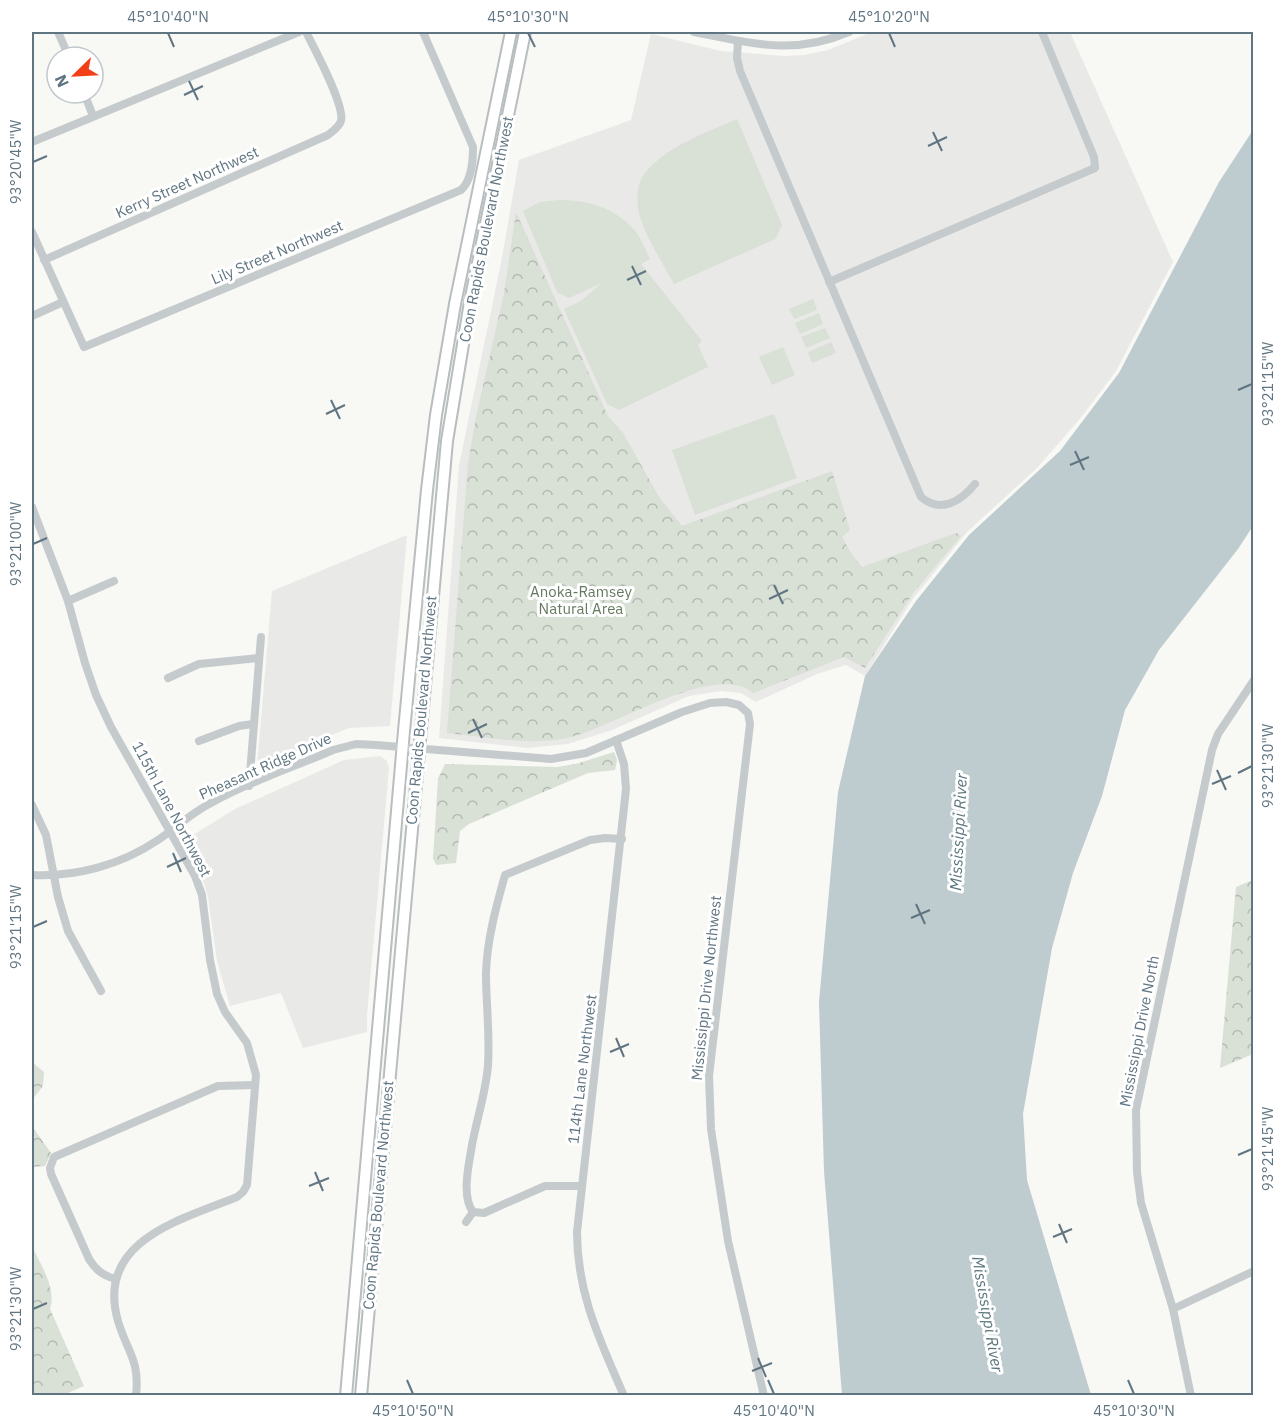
<svg xmlns="http://www.w3.org/2000/svg" width="1285" height="1427" font-family="'IBM Plex Sans',sans-serif">
<defs>
<pattern id="forest-crowns" width="20" height="18" patternUnits="userSpaceOnUse" patternTransform="scale(1.5)"><rect width="20" height="18" fill="#d9e0d5"/><path d="M2 6a3 3 0 1 1 6 0M12 15a3 3 0 1 1 6 0" fill="none" stroke="#b3bab2"/></pattern>
</defs>
<rect width="100%" height="100%" fill="#f8f8f4"/>
<g fill="#e9e9e8">
<polygon points="872,32 1070,32 1173,262 1116,371 1079,420 1037,468 967,532 912,600 865,676 846,665 817,674 756,702 741,693 721,691 689,696 612,730 568,744 527,748 439,738 459,465 501,263 519,160 631,120 651,34 721,51 785,56 804,55 828,50"/>
<polygon points="407,535 390,726 349,728 257,766 272,591"/>
<polygon points="380,756 387,761 389,768 367,1015 367,1032 303,1048 281,993 230,1006 217,961 208,897 197,860 185,840 235,809 344,760"/>
</g>
<g fill="#d9e0d5">
<path d="M737 119 782 225 775 239 674 284C662 262 648 241 640 217 636 205 636 183 645 173 667 146 706 133 737 119Z"/>
<path d="M560 200C589 200 618 209 637 233 642 241 646 251 650 259L641 264 702 341 698 345 708 367 619 410 607 404 564 309 581 301 602 283 569 298 557 292 523 211 540 202Z"/>
<polygon points="813,299 817,310 794,319 789,309"/>
<polygon points="819,313 823,324 800,334 795,323"/>
<polygon points="825,328 830,338 806,348 801,337"/>
<polygon points="831,342 836,353 812,363 808,352"/>
<polygon points="783,347 795,375 772,385 759,357"/>
<polygon points="774,414 797,478 695,515 672,450"/>
</g>
<g fill="url(#forest-crowns)">
<path d="M516 212 608 416 623 433 659 497 682 526 832 471 850 530 842 537 851 553 862 567 956 533 961 536 914 592 865 668 844 657 753 693C715 660 611 729 567 738 528 746 486 737 447 733L468 463 476 417 504 293Z"/>
<polygon points="614,752 617,760 615,770 588,773 469,824 460,831 456,863 436,865 433,858 438,779 445,764 557,767 576,764"/>
<polygon points="1253,880 1253,1054 1220,1068 1236,887"/>
<polygon points="32,1062 44,1072 43,1086 32,1100"/>
<polygon points="32,1126 51,1153 45,1166 32,1167"/>
<path d="M32 1246C40 1264 57 1288 50 1309L84 1386 63 1395H32Z"/>
</g>
<polygon fill="#becbcf" points="1253,130 1253,526 1238,549 1159,650 1125,710 1102,796 1073,873 1052,948 1023,1114 1027,1180 1091,1395 842,1395 824,1171 819,1002 838,792 865,676 916,601 969,535 1060,451 1119,373 1219,182"/>
<g fill="none" stroke-linecap="round" stroke-linejoin="round">
<g stroke="#b8bdc0" stroke-width="14">
<g id="major">
<polyline points="346,1396 404,731 427,490 436,415 455,304 511,32"/>
<polyline points="361,1396 447,441 470,302 525,32"/>
</g>
</g>
<g stroke="#c5cacd" stroke-width="8">
<polyline points="58,32 69,57"/>
<path d="M694 32C752 43 792 56 849 32"/>
<path d="M738 41 737 58 740 71 921 497C941 514 961 501 975 484"/>
<polyline points="84,93 93,116"/>
<polyline points="32,142 299,32"/>
<path d="M32 232 84 347 461 190C472 180 473 161 473 147L423 32"/>
<path d="M44 260 328 135C333 131 339 127 341 121 345 105 314 48 306 32"/>
<polyline points="829,282 1095,168 1094,157 1042,32"/>
<polyline points="32,316 63,302"/>
<path d="M32 507 68 601 85 663 96 695 111 727 195 876 202 895 210 960 217 994 225 1012 247 1043 256 1075 247 1185 243 1192 237 1197C180 1220 95 1241 118 1321 127 1352 140 1359 136 1396"/>
<polyline points="68,601 114,581"/>
<polyline points="168,678 199,664 258,658"/>
<path d="M616 740 624 764 626 789 577 1232C577 1294 600 1340 624 1396"/>
<polyline points="199,741 239,726 253,724"/>
<polyline points="249,786 261,637"/>
<polyline points="32,805 46,835 58,897 68,931 101,991"/>
<path d="M32 875C76 877 121 865 158 840 176 828 191 813 211 803 248 782 294 767 333 750L356 744 376 745 551 759 586 753 682 712 710 703 726 702 739 705 748 713 750 724 709 1076 711 1129 728 1241 764 1396"/>
<path d="M473 1212C461 1197 469 1163 472 1145 477 1118 486 1092 488 1065 490 1034 486 1004 486 973 487 940 496 907 505 875L590 840 605 838 622 839"/>
<polyline points="473,1212 484,1213 545,1186 581,1186"/>
<polyline points="466,1222 473,1212"/>
<path d="M115 1279C102 1275 96 1270 89 1259L51 1174 50 1168 54 1157 218 1086 255 1085"/>
<polyline points="1173,1309 1254,1271"/>
<polyline points="1191,1396 1173,1309 1141,1203 1137,1172 1136,1110 1212,750 1218,734 1254,680"/>
</g>
<use href="#major" stroke="#fff" stroke-width="10"/>
</g>
<path fill="none" stroke="#607582" stroke-width="2" d="M168 33 174 47M528 33 535 47M889 33 895 47M189 81 198 100M184 95 203 86M933 132 942 151M928 146 947 137M33 162 47 156M632 266 641 285M627 280 646 271M1238 390 1252 384M331 400 340 419M326 414 345 405M1075 451 1084 470M1070 465 1089 457M33 544 47 538M774 585 783 604M769 599 788 590M473 719 482 738M468 733 487 724M1217 770 1226 790M1238 773 1252 766M1212 784 1231 776M173 853 181 872M167 867 186 858M916 904 925 924M911 918 930 910M33 927 47 921M616 1038 624 1057M610 1052 629 1044M1238 1155 1252 1149M315 1172 323 1191M309 1186 329 1178M1059 1224 1067 1243M1053 1237 1072 1229M33 1309 47 1303M758 1358 766 1377M752 1371 772 1363M407 1380 413 1394M768 1380 774 1394M1128 1380 1134 1394"/>
<g text-anchor="middle" dominant-baseline="central" stroke-width="6" stroke-linejoin="round" paint-order="stroke">
<g font-size="15" fill="#607582" stroke="#fff">
<text transform="translate(187 182) rotate(-24)">Kerry Street Northwest</text>
<text transform="translate(486 229) rotate(-79)">Coon Rapids Boulevard Northwest</text>
<text transform="translate(277 252) rotate(-23)">Lily Street Northwest</text>
<text transform="translate(421 710) rotate(-85)">Coon Rapids Boulevard Northwest</text>
<text transform="translate(265 766) rotate(-24)">Pheasant Ridge Drive</text>
<text transform="translate(172 809) rotate(62)">115th Lane Northwest</text>
<text transform="translate(706 988) rotate(-84)">Mississippi Drive Northwest</text>
<text transform="translate(1139 1031) rotate(-79)">Mississippi Drive North</text>
<text transform="translate(582 1069) rotate(-83)">114th Lane Northwest</text>
<text transform="translate(378 1195) rotate(-85)">Coon Rapids Boulevard Northwest</text>
</g>
<g font-size="15" fill="#667a5f" stroke="#fff">
<text x="581" y="591">Anoka-Ramsey<tspan x="581" dy="17">Natural Area</tspan></text>
</g>
<g font-size="16" font-style="italic" fill="#5a767d" stroke="#fff">
<text transform="translate(958 832) rotate(-87)">Mississippi River</text>
<text transform="translate(988 1314) rotate(80)">Mississippi River</text>
</g>
</g>
<rect width="1285" height="1427" fill="none" stroke="#ffffff" stroke-width="66"/>
<g transform="translate(75 75) rotate(246)"><circle r="28" fill="#ffffff" stroke="#bfc8cd" stroke-width="1.5"/>
<path d="M0-4.5L10 22L0 15L-10 22Z" fill="#f33f19"/>
<text y="-9" font-size="16" font-weight="bold" text-anchor="middle" fill="#607582">N</text>
</g>
<rect x="33" y="33" width="1219" height="1361" fill="none" stroke="#607582" stroke-width="2"/>
<g font-size="15" text-anchor="middle" fill="#607582">
<text x="168" y="22">45°10'40"N</text>
<text x="528" y="22">45°10'30"N</text>
<text x="889" y="22">45°10'20"N</text>
<text transform="translate(16 162) rotate(-90)" y="5">93°20'45"W</text>
<text transform="translate(1268 384) rotate(-90)" y="5">93°21'15"W</text>
<text transform="translate(16 544) rotate(-90)" y="5">93°21'00"W</text>
<text transform="translate(1268 766) rotate(-90)" y="5">93°21'30"W</text>
<text transform="translate(16 927) rotate(-90)" y="5">93°21'15"W</text>
<text transform="translate(1268 1149) rotate(-90)" y="5">93°21'45"W</text>
<text transform="translate(16 1309) rotate(-90)" y="5">93°21'30"W</text>
<text x="413" y="1416">45°10'50"N</text>
<text x="774" y="1416">45°10'40"N</text>
<text x="1134" y="1416">45°10'30"N</text>
</g>
</svg>
